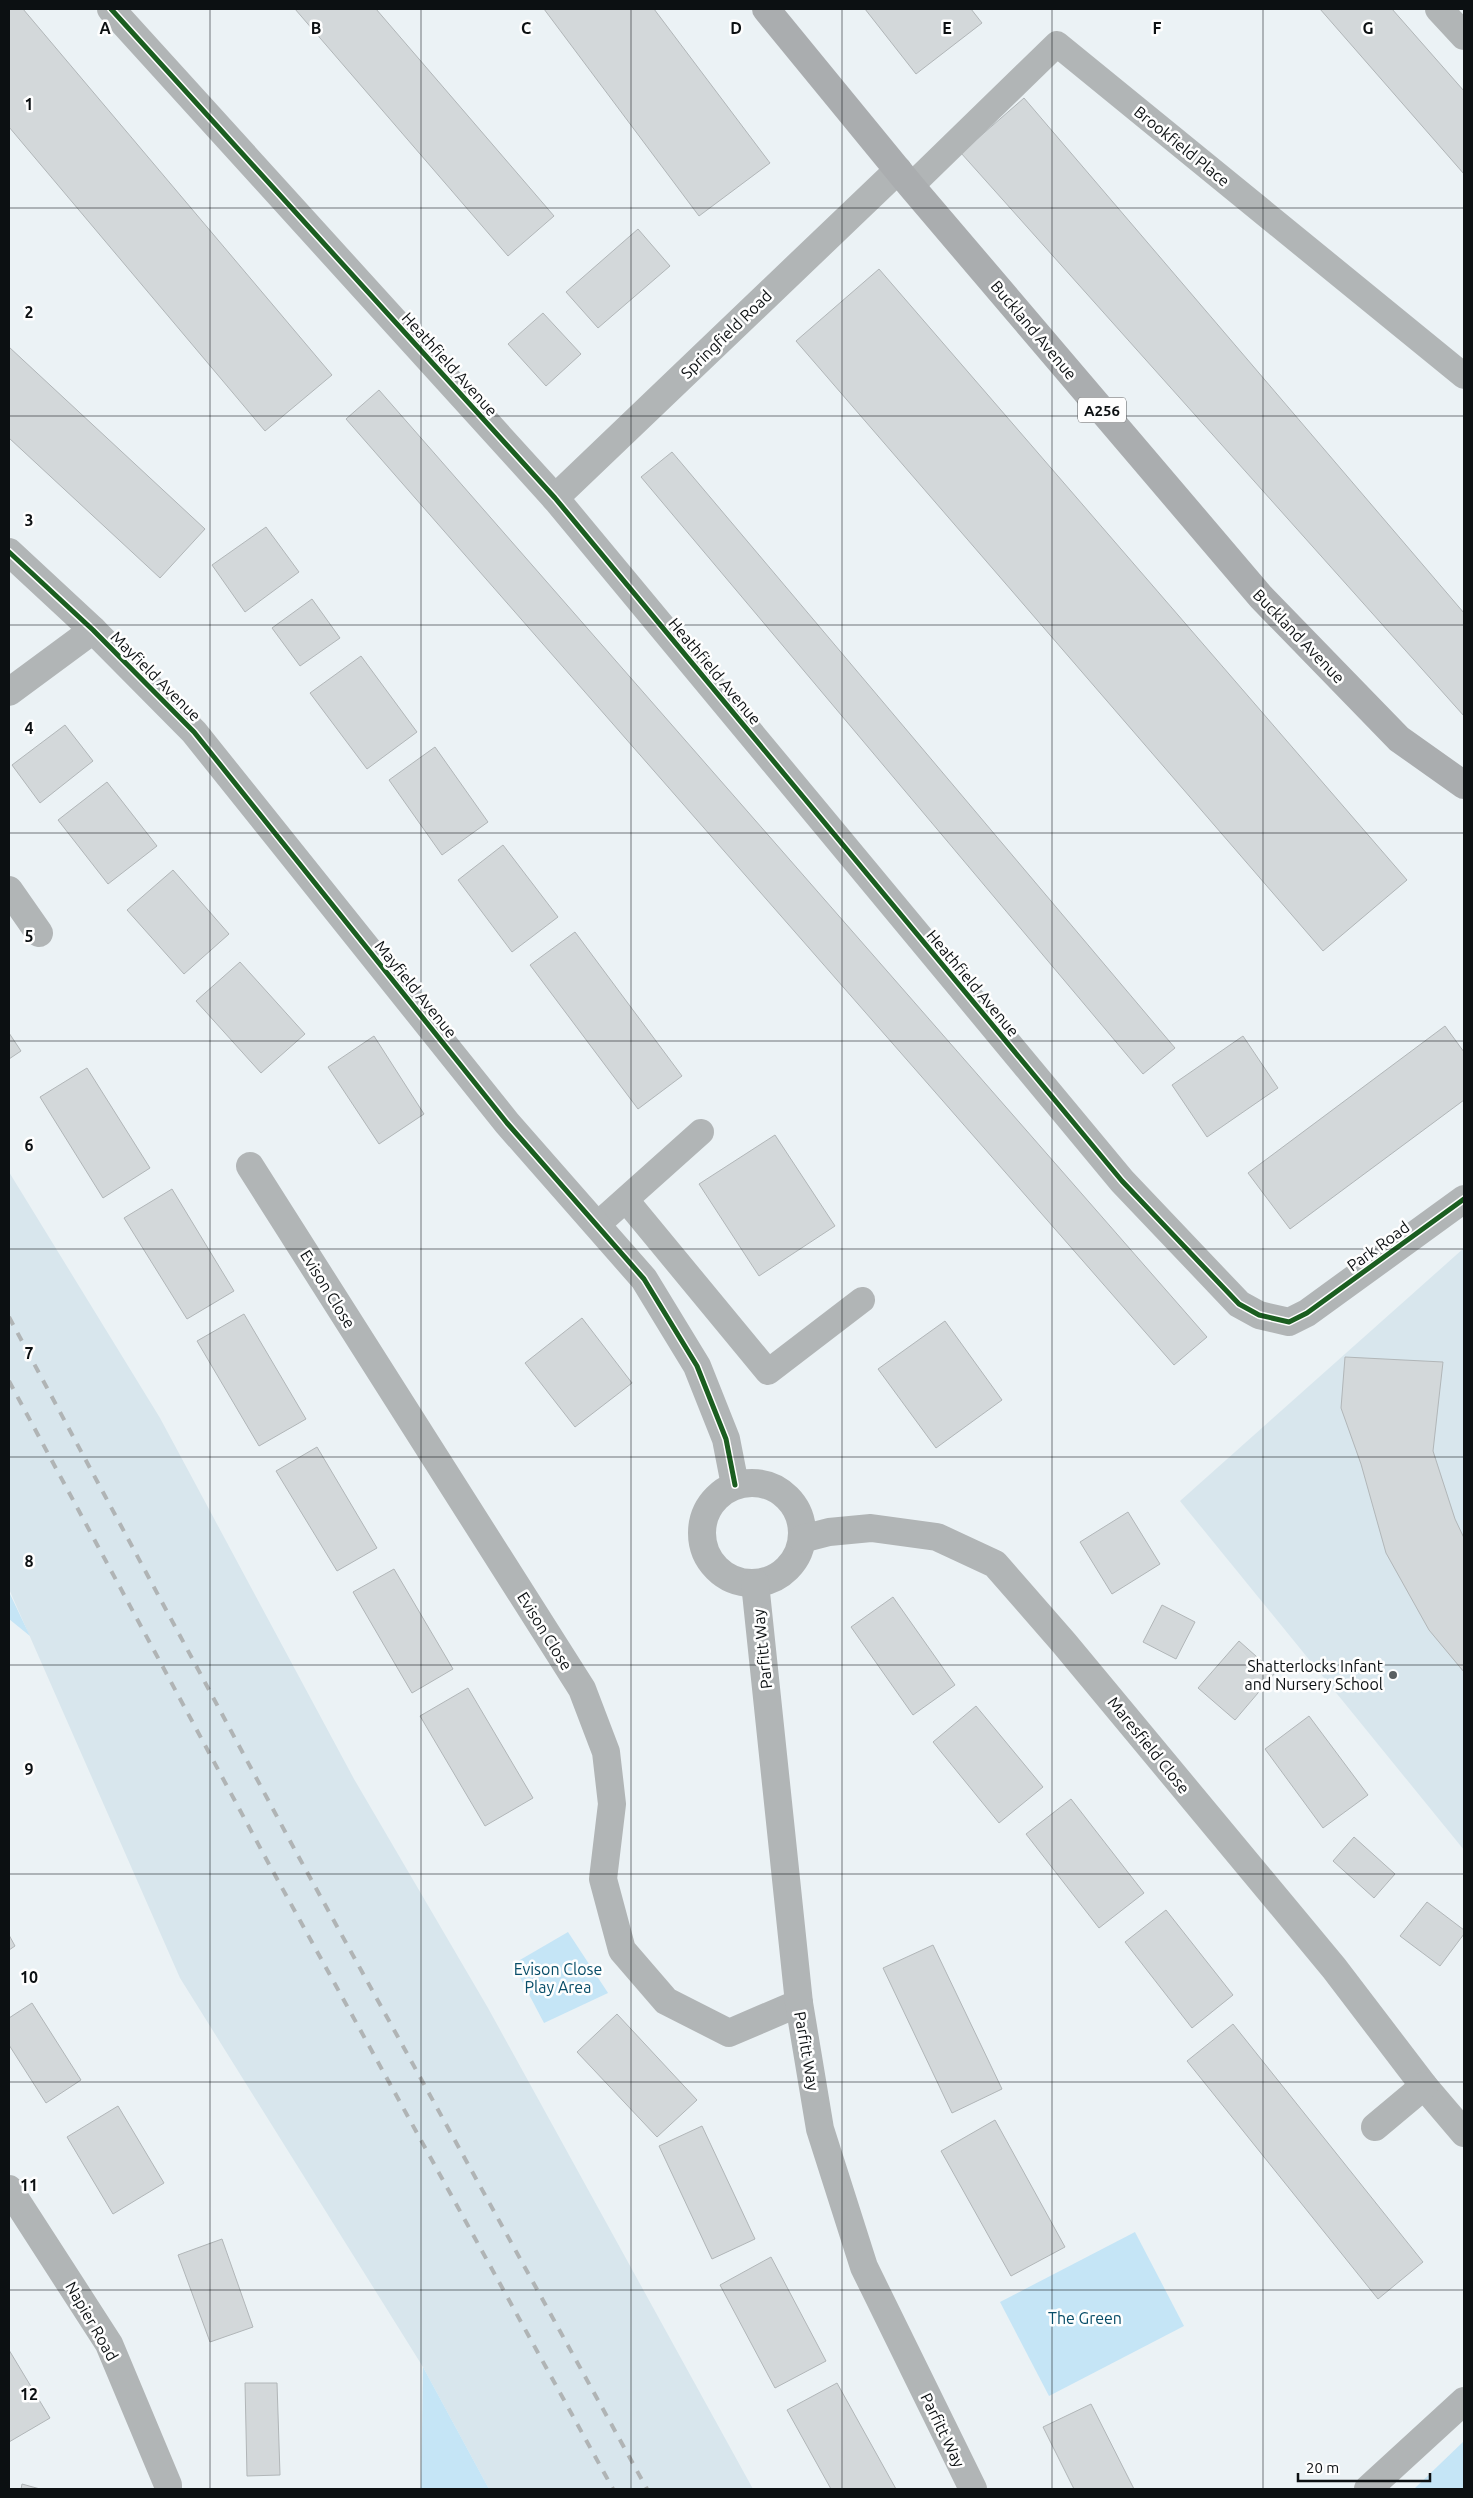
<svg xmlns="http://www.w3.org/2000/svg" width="1473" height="2498" font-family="Ubuntu,sans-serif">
<rect width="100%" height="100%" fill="#ebf2f5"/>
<g fill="#d8e6ed">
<polygon points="9,1172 160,1418 354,1779 488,2008 753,2489 489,2489 423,2367 180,1978 9,1589"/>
<polygon points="1464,1248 1464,1850 1180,1501"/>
</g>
<g fill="#c5e5f6">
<polygon points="9,1592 30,1636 9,1619"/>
<polygon points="568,1932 608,1993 544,2023 513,1964"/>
<polygon points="1135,2232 1184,2326 1049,2396 1000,2302"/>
<polygon points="423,2367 489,2489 421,2489"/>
<polygon points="1464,2441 1464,2489 1414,2489"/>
</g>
<g fill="#d3d8da" stroke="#b1b6b8">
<polygon points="9,9 23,9 332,375 265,431 9,127"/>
<polygon points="295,9 376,9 554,216 508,256"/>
<polygon points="544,9 654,9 770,163 699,216"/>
<polygon points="865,9 971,9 982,23 916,74"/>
<polygon points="1320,9 1392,9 1464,91 1464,174"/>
<polygon points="1024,98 1464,613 1464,716 961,153"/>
<polygon points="638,229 670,266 598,328 566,292"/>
<polygon points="879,269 1407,880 1323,951 796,341"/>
<polygon points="543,313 581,354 546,386 508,344"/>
<polygon points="9,347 205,529 160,578 9,438"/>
<polygon points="379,390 1207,1337 1174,1365 346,419"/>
<polygon points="672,452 1175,1048 1143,1074 641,477"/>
<polygon points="266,527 299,572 245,612 212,565"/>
<polygon points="312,599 340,638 300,666 272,628"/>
<polygon points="361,656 417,732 367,769 310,693"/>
<polygon points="65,725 93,761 40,803 12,765"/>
<polygon points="435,747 488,822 442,855 389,780"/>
<polygon points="107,782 157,846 108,884 58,820"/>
<polygon points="503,845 558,917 512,952 458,880"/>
<polygon points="173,870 229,934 184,974 127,910"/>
<polygon points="575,932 682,1076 638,1109 530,965"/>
<polygon points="240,962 305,1034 261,1073 196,1001"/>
<polygon points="1445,1026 1464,1052 1464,1100 1290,1229 1248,1173"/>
<polygon points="9,1033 21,1051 9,1059"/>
<polygon points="374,1036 424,1114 379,1144 328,1067"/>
<polygon points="1243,1036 1278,1088 1207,1137 1172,1085"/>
<polygon points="87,1068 150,1168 103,1198 40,1097"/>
<polygon points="775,1135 835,1226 759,1276 699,1184"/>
<polygon points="172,1189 234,1291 187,1319 124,1218"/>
<polygon points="244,1314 306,1419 259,1446 197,1341"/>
<polygon points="582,1318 632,1383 575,1427 525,1363"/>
<polygon points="945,1321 1002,1400 936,1448 878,1369"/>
<polygon points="1345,1357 1443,1362 1433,1451 1455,1519 1464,1538 1464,1672 1429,1630 1386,1553 1361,1464 1341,1408"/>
<polygon points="317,1447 377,1548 337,1571 276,1471"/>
<polygon points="1128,1512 1160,1564 1112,1594 1080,1542"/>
<polygon points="394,1569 453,1669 412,1693 353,1592"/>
<polygon points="893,1597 955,1685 913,1715 851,1627"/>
<polygon points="1162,1605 1195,1622 1176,1659 1143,1642"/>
<polygon points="1239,1641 1275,1673 1235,1720 1198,1688"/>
<polygon points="468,1688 533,1798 485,1826 420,1716"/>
<polygon points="976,1706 1043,1787 999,1823 933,1742"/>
<polygon points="1309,1716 1368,1795 1323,1828 1265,1749"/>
<polygon points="1071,1799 1144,1893 1099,1928 1026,1834"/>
<polygon points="1354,1837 1395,1874 1374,1898 1333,1861"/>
<polygon points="1427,1902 1464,1930 1464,1934 1440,1966 1400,1936"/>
<polygon points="1166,1910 1233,1995 1192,2028 1125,1942"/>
<polygon points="9,1935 15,1946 9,1950"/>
<polygon points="933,1945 1002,2089 952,2113 883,1968"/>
<polygon points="32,2003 81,2080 46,2103 9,2045 9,2018"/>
<polygon points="617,2014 697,2100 657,2137 577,2052"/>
<polygon points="1233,2024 1423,2262 1378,2299 1187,2061"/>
<polygon points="118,2106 164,2183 113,2214 67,2137"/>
<polygon points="995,2120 1065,2247 1011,2276 941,2151"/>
<polygon points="702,2126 755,2239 712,2259 659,2146"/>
<polygon points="222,2239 253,2327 210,2342 178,2255"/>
<polygon points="771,2257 826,2361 775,2388 720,2285"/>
<polygon points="9,2350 50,2418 9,2442"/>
<polygon points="245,2383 277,2383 280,2475 247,2476"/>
<polygon points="837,2383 896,2489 831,2489 787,2410"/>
<polygon points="1091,2404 1134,2489 1074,2489 1043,2427"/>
<polygon points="22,2484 40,2489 21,2489"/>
</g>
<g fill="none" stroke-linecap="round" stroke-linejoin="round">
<g stroke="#b1b5b6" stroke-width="26">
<polyline points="911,186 1057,44 1464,376"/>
<polyline points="626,1200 768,1372 862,1300"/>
<polyline points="597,1225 701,1132"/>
</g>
<g stroke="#b1b5b6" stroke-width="28">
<polyline points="111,9 555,498 1122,1181 1239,1304 1259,1315 1289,1322 1307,1313 1464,1199"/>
<polyline points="1439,9 1464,36"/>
<polyline points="555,498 898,170"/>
<polyline points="9,552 93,630 194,732 507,1123 644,1279 697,1366 726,1439 735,1485"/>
<polyline points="9,692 93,630"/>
<polyline points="9,890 39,933"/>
<polyline points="250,1166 582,1689 606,1752 612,1804 603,1879 622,1950 666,2001 729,2033 799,2003"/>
<circle cx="752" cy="1533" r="50"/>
<polyline points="802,1539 829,1532 871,1528 937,1537 995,1564 1064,1643 1334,1968 1424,2086 1464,2133"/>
<polyline points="755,1583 799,2003 820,2129 864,2267 973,2489"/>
<polyline points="1375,2127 1424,2086"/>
<polyline points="9,2189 109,2344 168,2485 168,2489"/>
</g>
<polyline stroke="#b0b4b5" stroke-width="28" points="1368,2489 1464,2401"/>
<polyline stroke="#aaadaf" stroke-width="28" points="766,9 911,186 1261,597 1399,739 1464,785"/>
<g stroke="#b0b4b5" stroke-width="4" stroke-dasharray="9 9" stroke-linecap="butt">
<polyline points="9,1317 296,1852 647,2489"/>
<polyline points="9,1381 270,1866 613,2489"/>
</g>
<g stroke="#fefefe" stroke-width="8">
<g id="cycleway">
<polyline points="111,9 555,498 1122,1181 1239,1304 1259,1315 1289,1322 1307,1313 1464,1199"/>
<polyline points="9,552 93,630 194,732 507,1123 644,1279 697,1366 726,1439 735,1485"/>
</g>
</g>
<use href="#cycleway" stroke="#1b5e20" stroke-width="5"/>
</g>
<path fill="none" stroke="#0c1012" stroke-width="1" stroke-opacity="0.55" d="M210 9V2489M421 9V2489M631 9V2489M842 9V2489M1052 9V2489M1263 9V2489M9 208H1464M9 416H1464M9 625H1464M9 833H1464M9 1041H1464M9 1249H1464M9 1457H1464M9 1665H1464M9 1874H1464M9 2082H1464M9 2290H1464"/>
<circle fill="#5a5f61" stroke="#fefefe" stroke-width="2" cx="1393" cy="1675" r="5"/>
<g text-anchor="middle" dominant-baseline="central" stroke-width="5" stroke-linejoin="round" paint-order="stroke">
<rect fill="#fefefe" stroke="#555759" stroke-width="1" x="1078" y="397.5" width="48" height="25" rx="4"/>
<g font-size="15" font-weight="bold" fill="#0c1012">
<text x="1102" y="410">A256</text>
</g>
<g font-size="16" fill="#0c1012" stroke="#fefefe">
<text transform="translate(1182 146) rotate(39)">Brookfield Place</text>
<text transform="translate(1034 330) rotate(50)">Buckland Avenue</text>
<text transform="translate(726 334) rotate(-44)">Springfield Road</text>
<text transform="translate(450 364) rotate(48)">Heathfield Avenue</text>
<text transform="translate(1299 636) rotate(46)">Buckland Avenue</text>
<text transform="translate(715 671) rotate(50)">Heathfield Avenue</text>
<text transform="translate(156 676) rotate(45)">Mayfield Avenue</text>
<text transform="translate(973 983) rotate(50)">Heathfield Avenue</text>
<text transform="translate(416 989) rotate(51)">Mayfield Avenue</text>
<text transform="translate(1378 1246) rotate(-36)">Park Road</text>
<text transform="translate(328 1289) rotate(58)">Evison Close</text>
<text transform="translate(545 1631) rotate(58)">Evison Close</text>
<text transform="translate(762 1649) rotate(-96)">Parfitt Way</text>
<text transform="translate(1149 1745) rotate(51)">Maresfield Close</text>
<text transform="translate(807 2051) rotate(80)">Parfitt Way</text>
<text transform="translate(92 2321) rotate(60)">Napier Road</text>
<text transform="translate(943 2430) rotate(64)">Parfitt Way</text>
</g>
<g font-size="16" fill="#0c1012" stroke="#fefefe" text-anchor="end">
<text x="1383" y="1666">Shatterlocks Infant<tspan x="1383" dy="18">and Nursery School</tspan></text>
</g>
<g font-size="16" fill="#074d68" stroke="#fefefe">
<text x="558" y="1969">Evison Close<tspan x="558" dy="18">Play Area</tspan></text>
<text x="1085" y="2318">The Green</text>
</g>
</g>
<g font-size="16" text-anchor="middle" font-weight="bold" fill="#0c1012" stroke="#fefefe" stroke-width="5" stroke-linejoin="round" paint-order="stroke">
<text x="105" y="34">A</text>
<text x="316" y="34">B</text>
<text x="526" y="34">C</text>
<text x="736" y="34">D</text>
<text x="947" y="34">E</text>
<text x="1157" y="34">F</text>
<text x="1368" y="34">G</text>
<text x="29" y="110">1</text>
<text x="29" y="318">2</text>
<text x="29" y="526">3</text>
<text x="29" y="734">4</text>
<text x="29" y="942">5</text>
<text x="29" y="1151">6</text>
<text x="29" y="1359">7</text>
<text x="29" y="1567">8</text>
<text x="29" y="1775">9</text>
<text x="29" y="1983">10</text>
<text x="29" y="2191">11</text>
<text x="29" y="2400">12</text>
</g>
<rect width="1473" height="2498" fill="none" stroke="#0c1012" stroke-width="20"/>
<path d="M1298 2473v8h132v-8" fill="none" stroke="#0c1012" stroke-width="2.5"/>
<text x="1306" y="2473" font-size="15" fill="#0c1012" stroke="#fefefe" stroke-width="4" paint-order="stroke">20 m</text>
</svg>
